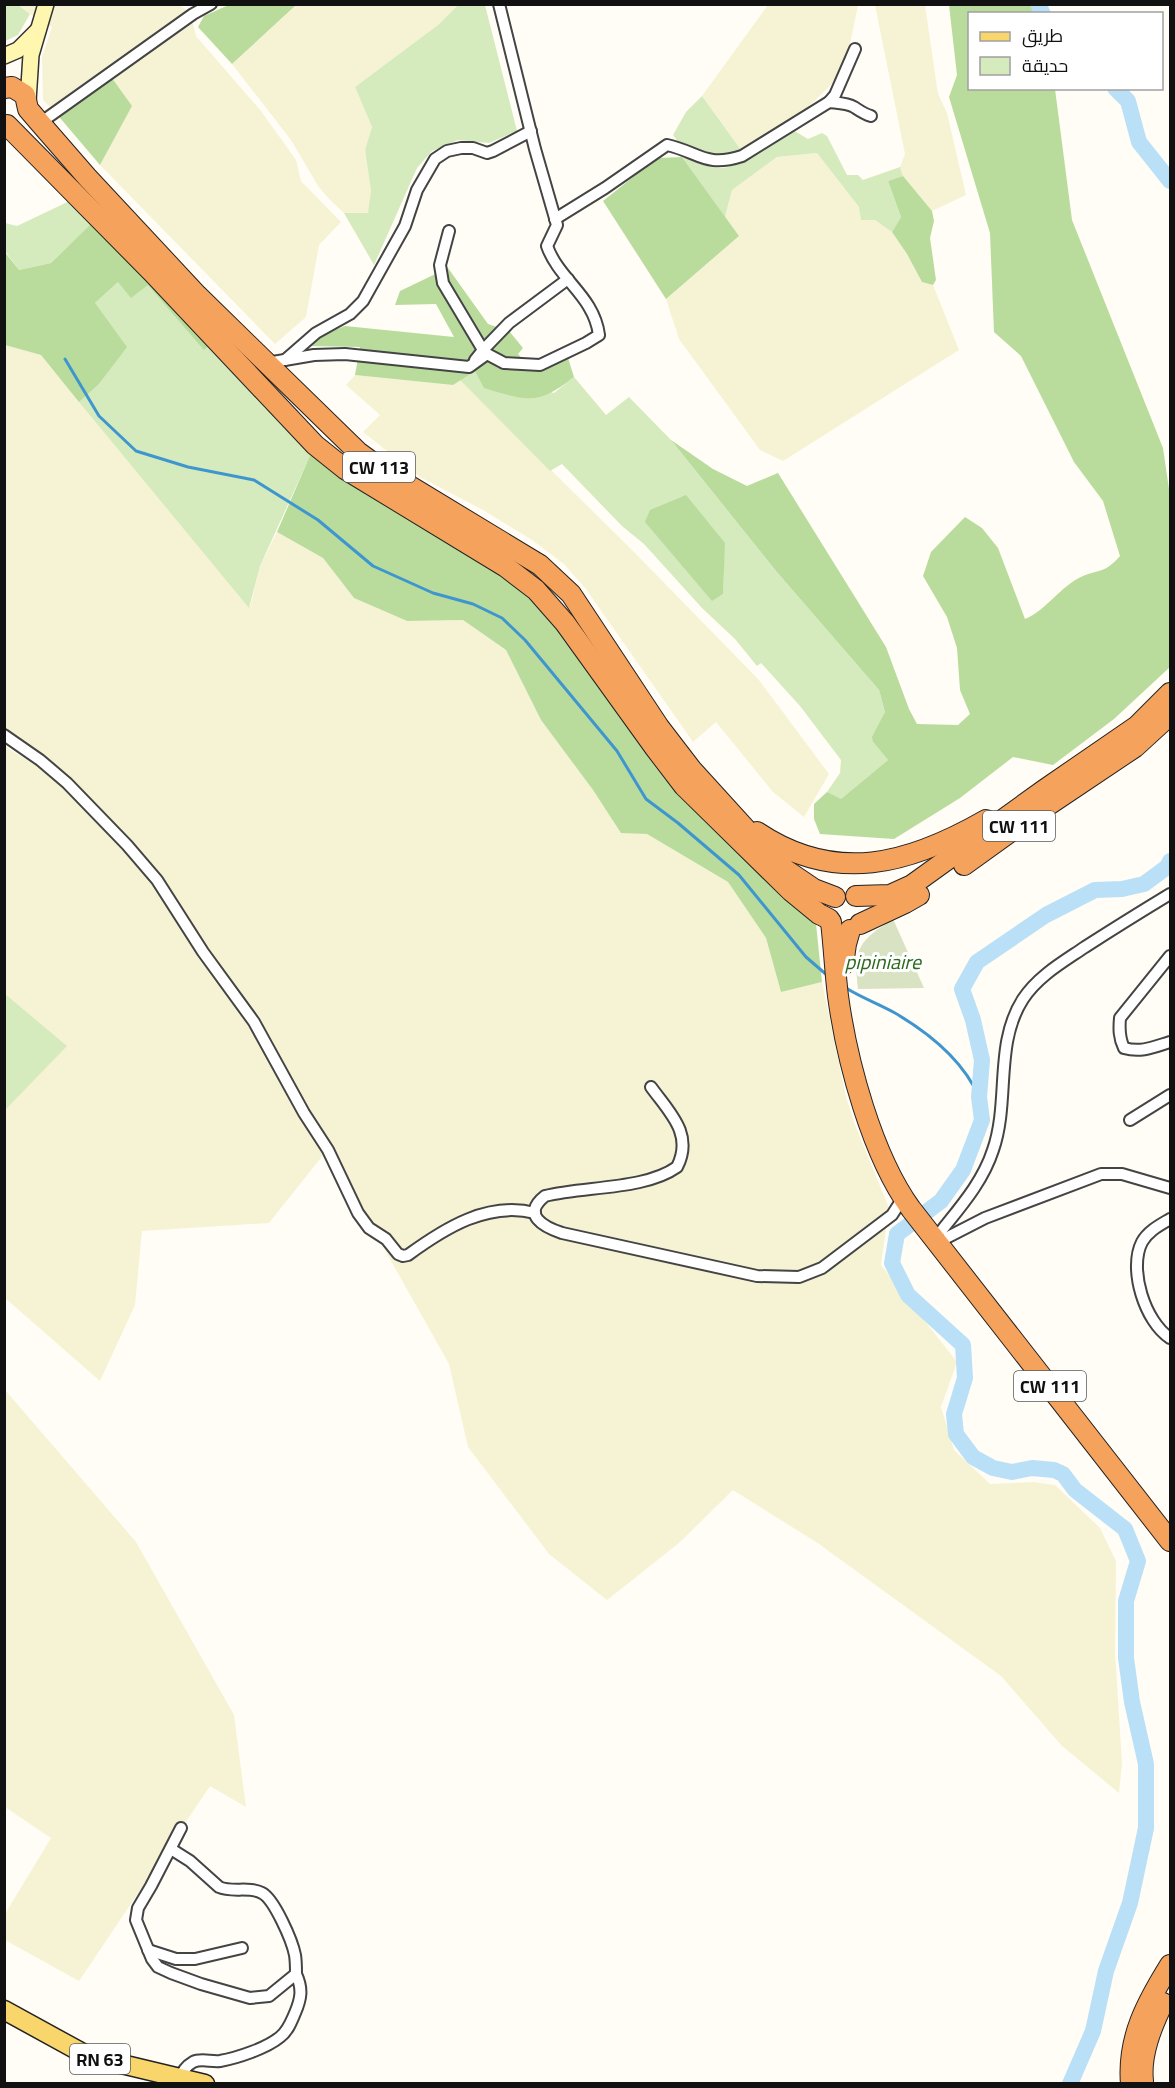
<svg xmlns="http://www.w3.org/2000/svg" width="1175" height="2088" font-family="Georgia,Cairo,serif">
<rect width="100%" height="100%" fill="#fffdf5"/>
<g fill="#f6f3d4">
<polygon points="18,5 179,5 193,14 193,24 196,36 261,111 296,160 301,181 341,222 319,245 306,317 275,344 100,165 132,106 55,112 43,100 42,57 52,27 40,21"/>
<polygon points="296,5 458,5 438,25 355,87 372,127 365,150 371,191 369,213 344,213 330,200 318,186 291,140 232,64"/>
<polygon points="768,5 858,5 847,59 840,76 804,111 741,150 702,96"/>
<polygon points="875,5 925,5 938,94 947,113 966,195 932,211 903,176 900,167 905,154"/>
<polygon points="817,153 859,207 892,232 907,254 922,282 933,285 959,350 783,461 760,450 679,339 666,299 739,236 725,217 732,190 777,157"/>
<polygon points="5,345 41,355 250,607 260,566 277,532 323,558 354,598 407,621 463,620 506,650 541,720 593,790 621,832 647,834 728,882 766,938 781,992 822,982 846,1097 855,1125 889,1208 881,1265 957,1362 941,1407 954,1450 990,1484 1033,1482 1055,1485 1100,1528 1116,1561 1115,1652 1122,1763 1119,1793 1062,1746 1001,1676 819,1544 733,1490 679,1543 607,1600 549,1554 468,1447 449,1364 328,1149 269,1223 142,1231 135,1305 100,1381 5,1298 4,746 60,780 123,833 64,777 5,738"/>
<polygon points="355,375 453,385 460,380 635,553 759,680 829,774 804,817 773,792 716,722 693,742 586,589 564,564 532,540 483,510 420,477 363,432 380,415 346,385"/>
<polygon points="5,1390 136,1542 234,1715 246,1807 210,1786 79,1981 5,1940 5,1914 51,1838 5,1807"/>
</g>
<g fill="#d5ebbd" fill-rule="evenodd">
<polygon points="5,4 18,5 30,14 18,35 5,41"/>
<polygon points="458,5 485,5 517,131 489,143 458,140 432,151 417,168 374,265 344,213 368,213 371,191 365,150 372,127 355,87 438,25"/>
<path d="M702 96 741 150C716 161 689 159 673 135L686 112Z"/>
<path d="M791 129 808 139 822 133 827 136 847 175H858L863 180 900 167 903 176 888 181 901 217 892 232 875 220H861L859 207 817 153 777 157 732 190 725 217 682 157C695 162 709 169 723 168 740 167 776 139 791 129Z"/>
<polygon points="78,197 98,217 51,263 19,270 5,251 5,223 17,226"/>
<polygon points="118,282 148,284 204,349 215,339 315,445 260,566 249,608 79,402 98,385 95,303"/>
<path d="M475 370 554 393 574 377 606 415 629 397 671 440 776 571 879 690 885 712 873 742 888 760 840 800 827 792 840 773 841 760 800 706 761 663 757 666 735 639 702 608 644 544 622 526 562 464 550 471 460 380ZM686 496 724 543 723 594 712 600 646 522Z"/>
<polygon points="5,994 67,1046 5,1110"/>
</g>
<g fill="#b9dc9c">
<polygon points="231,4 296,4 296,5 232,64 198,27 204,16"/>
<path d="M949 5H1036L1039 13 970 14V88L1055 89 1072 220 1163 448 1170 496V667L1114 719 1053 765 1013 757 960 798 894 839 820 834 814 819V804L827 792 841 799 888 760 873 742 872 737 885 712 879 690 776 571 671 440 713 469 747 486 778 473 886 647 909 709 917 724 958 725 970 714 960 690 957 648 947 617 923 576 931 552 965 517 982 528 998 548 1025 619C1047 610 1060 586 1083 576 1101 569 1105 573 1120 556L1103 501 1074 462 1021 356 994 332 990 233 949 97 957 75Z"/>
<polygon points="109,74 132,106 100,165 55,112"/>
<polygon points="682,157 739,236 666,299 603,201 657,158"/>
<polygon points="903,176 932,211 934,221 930,238 936,280 933,285 922,282 907,254 892,232 901,217 888,181"/>
<polygon points="98,217 215,339 204,350 148,285 131,298 118,282 95,303 127,347 98,385 79,402 41,355 5,345 4,251 19,270 51,263"/>
<path d="M448 268 488 324 509 331 523 348 518 354 534 371 568 358 574 377C537 406 527 401 484 388L475 371 453 385 355 375 360 347 308 346 319 336 345 326 454 337 436 304 395 305 400 291Z"/>
<polygon points="312,451 533,592 580,652 660,772 701,815 816,924 822,982 781,992 766,938 728,882 647,834 621,833 593,790 541,720 506,650 463,620 407,621 354,598 323,558 277,532"/>
<polygon points="686,495 725,543 723,594 712,601 645,522 650,510"/>
</g>
<path fill="#d9e3c4" d="M893 919 924 988 858 989C853 948 859 941 893 919Z"/>
<g fill="none" stroke-linecap="round" stroke-linejoin="round">
<g stroke="#3f96cf" stroke-width="3">
<polyline points="65,359 99,416 136,451 188,467 254,480 318,520 373,566 433,593 473,604 502,618 525,640 617,751 646,799 678,823 739,875 806,957 828,976"/>
<path d="M846 988C862 998 879 1004 895 1013 929 1033 963 1060 979 1097"/>
</g>
<g stroke="#b9e0f7" stroke-width="16">
<polyline points="1038,4 1043,14"/>
<polyline points="1115,88 1128,101 1139,142 1170,181"/>
<polyline points="1070,2084 1093,2031 1106,1971 1130,1903 1146,1828 1146,1764 1132,1702 1126,1658 1126,1601 1138,1561 1125,1529 1075,1490 1063,1474 1054,1470 1032,1468 1012,1472 993,1468 973,1457 956,1434 954,1414 965,1378 963,1345 908,1295 892,1263 897,1234 941,1201 963,1170 982,1120 979,1097 982,1060 973,1020 962,989 977,962 1046,915 1095,890 1122,889 1144,884 1167,867 1170,861"/>
</g>
<g stroke="#444" stroke-width="14">
<g id="street">
<path d="M829 102C837 103 847 103 854 107 860 111 864 114 871 116"/>
<polyline points="40,123 193,14 211,4"/>
<path d="M555 219 605 188 667 145C699 152 705 168 742 156L829 102 835 95 855 49"/>
<polyline points="449,231 440,265 443,283 483,350 475,360"/>
<polyline points="483,350 509,323 568,279"/>
<polyline points="285,360 316,333 350,314 363,301 405,226 417,190 435,159 447,151 461,148 473,148 487,153 493,151 531,131"/>
<path d="M267 363 314 355 345 354 469 367 487 354 504 363 540 365 586 343 599 335C594 296 559 280 547 246L557 225 535 149 499 4"/>
<path d="M4 735 40 760 67 783 127 845 157 880 203 952 254 1022 304 1113 328 1150 358 1213 369 1228 386 1239 398 1254 403 1256 408 1255C445 1228 488 1201 535 1213"/>
<path d="M1170 956 1120 1018C1119 1029 1119 1038 1124 1048 1141 1053 1154 1047 1170 1042"/>
<path d="M651 1087C669 1112 694 1134 677 1167 645 1190 584 1186 545 1196 521 1215 544 1227 562 1233L757 1276 799 1277 822 1268 892 1215 903 1198"/>
<polyline points="1130,1120 1170,1095"/>
<path d="M1170 1219C1160 1225 1148 1231 1142 1242 1128 1269 1145 1322 1170 1338"/>
<path d="M942 1230C962 1205 983 1181 993 1150 1010 1101 994 1044 1023 999 1038 976 1063 962 1085 947 1113 929 1142 911 1170 894"/>
<polyline points="948,1237 985,1218 1101,1174 1122,1174 1170,1188"/>
<path d="M171 1849 190 1861 219 1887C232 1893 249 1886 262 1893 274 1899 292 1940 295 1955 296 1961 296 1968 296 1974"/>
<polyline points="148,1950 176,1959 195,1959 242,1948"/>
<path d="M179 2080C181 2074 186 2066 193 2062 201 2058 211 2062 220 2061 237 2058 267 2048 280 2037 288 2031 291 2022 295 2013 301 1999 303 1989 296 1974L269 1996 250 1998 201 1984 171 1973 158 1967 152 1959 136 1920 138 1908 151 1886 181 1828"/>
</g>
</g>
<g stroke="#333" stroke-width="18">
<g id="secondary">
<polyline points="4,56 18,50 38,30"/>
<polyline points="28,101 31,55 46,4"/>
</g>
</g>
<g stroke="#222" stroke-width="21">
<polyline id="primary" points="4,2010 88,2056 205,2084"/>
</g>
<g stroke="#222" stroke-width="22">
<g id="highway">
<polyline points="4,88 12,87 25,95 28,109 40,123 87,177 197,295 358,452 380,468 540,565 571,594 659,727 692,770 762,847 786,870 814,889 835,897"/>
<polyline points="7,125 152,272 315,445 345,469 506,567 536,590 565,623 655,748 684,786 791,891 819,914 829,919"/>
<path d="M757 832C836 885 909 864 986 820"/>
<polyline points="964,865 1038,812 1135,747 1170,715"/>
<polyline points="856,896 890,895 912,885 1044,790 1137,726 1170,693"/>
<path d="M831 922C834 947 835 972 838 996 847 1062 872 1155 911 1209L1170 1541"/>
<polyline points="860,924 905,903 919,895"/>
<polyline points="843,965 846,944 850,930"/>
<path d="M1143 2081C1140 2054 1152 2026 1163 2003"/>
<path d="M1131 2084C1127 2038 1147 2002 1170 1965"/>
</g>
</g>
<use href="#street" stroke="#fff" stroke-width="10"/>
<use href="#secondary" stroke="#fff6b0" stroke-width="15"/>
<use href="#primary" stroke="#f9d66b" stroke-width="18"/>
<use href="#highway" stroke="#f5a25d" stroke-width="20"/>
</g>
<g text-anchor="middle" dominant-baseline="central" stroke-width="6" stroke-linejoin="round" paint-order="stroke">
<g fill="#fff" stroke="#585858" stroke-width="1.5">
<rect x="343" y="452" width="72" height="30" rx="4.5"/>
<rect x="983" y="811" width="72" height="30" rx="4.5"/>
<rect x="1014" y="1371" width="72" height="30" rx="4.5"/>
<rect x="70" y="2044" width="60" height="30" rx="4.5"/>
</g>
<g font-size="18" font-weight="bold" fill="#111">
<text x="379" y="467">CW 113</text>
<text x="1019" y="826">CW 111</text>
<text x="1050" y="1386">CW 111</text>
<text x="100" y="2059">RN 63</text>
</g>
<g font-size="20" font-style="italic" fill="#2f6b1f" stroke="#fff">
<text x="883" y="961">pipiniaire</text>
</g>
</g>
<rect width="1175" height="2088" fill="none" stroke="#111111" stroke-width="12"/>
<rect x="968" y="12" width="195" height="78" fill="#ffffff" stroke="#a0a0a0" stroke-width="1.5"/>
<rect x="980" y="32" width="30" height="9" fill="#f9d66b" stroke="#a0a0a0" stroke-width="1.5"/>
<text x="1022" y="42" font-size="18" fill="#111111">طريق</text>
<rect x="980" y="57" width="30" height="18" fill="#d5ebbd" stroke="#a0a0a0" stroke-width="1.5"/>
<text x="1022" y="72" font-size="18" fill="#111111">حديقة</text>
</svg>
